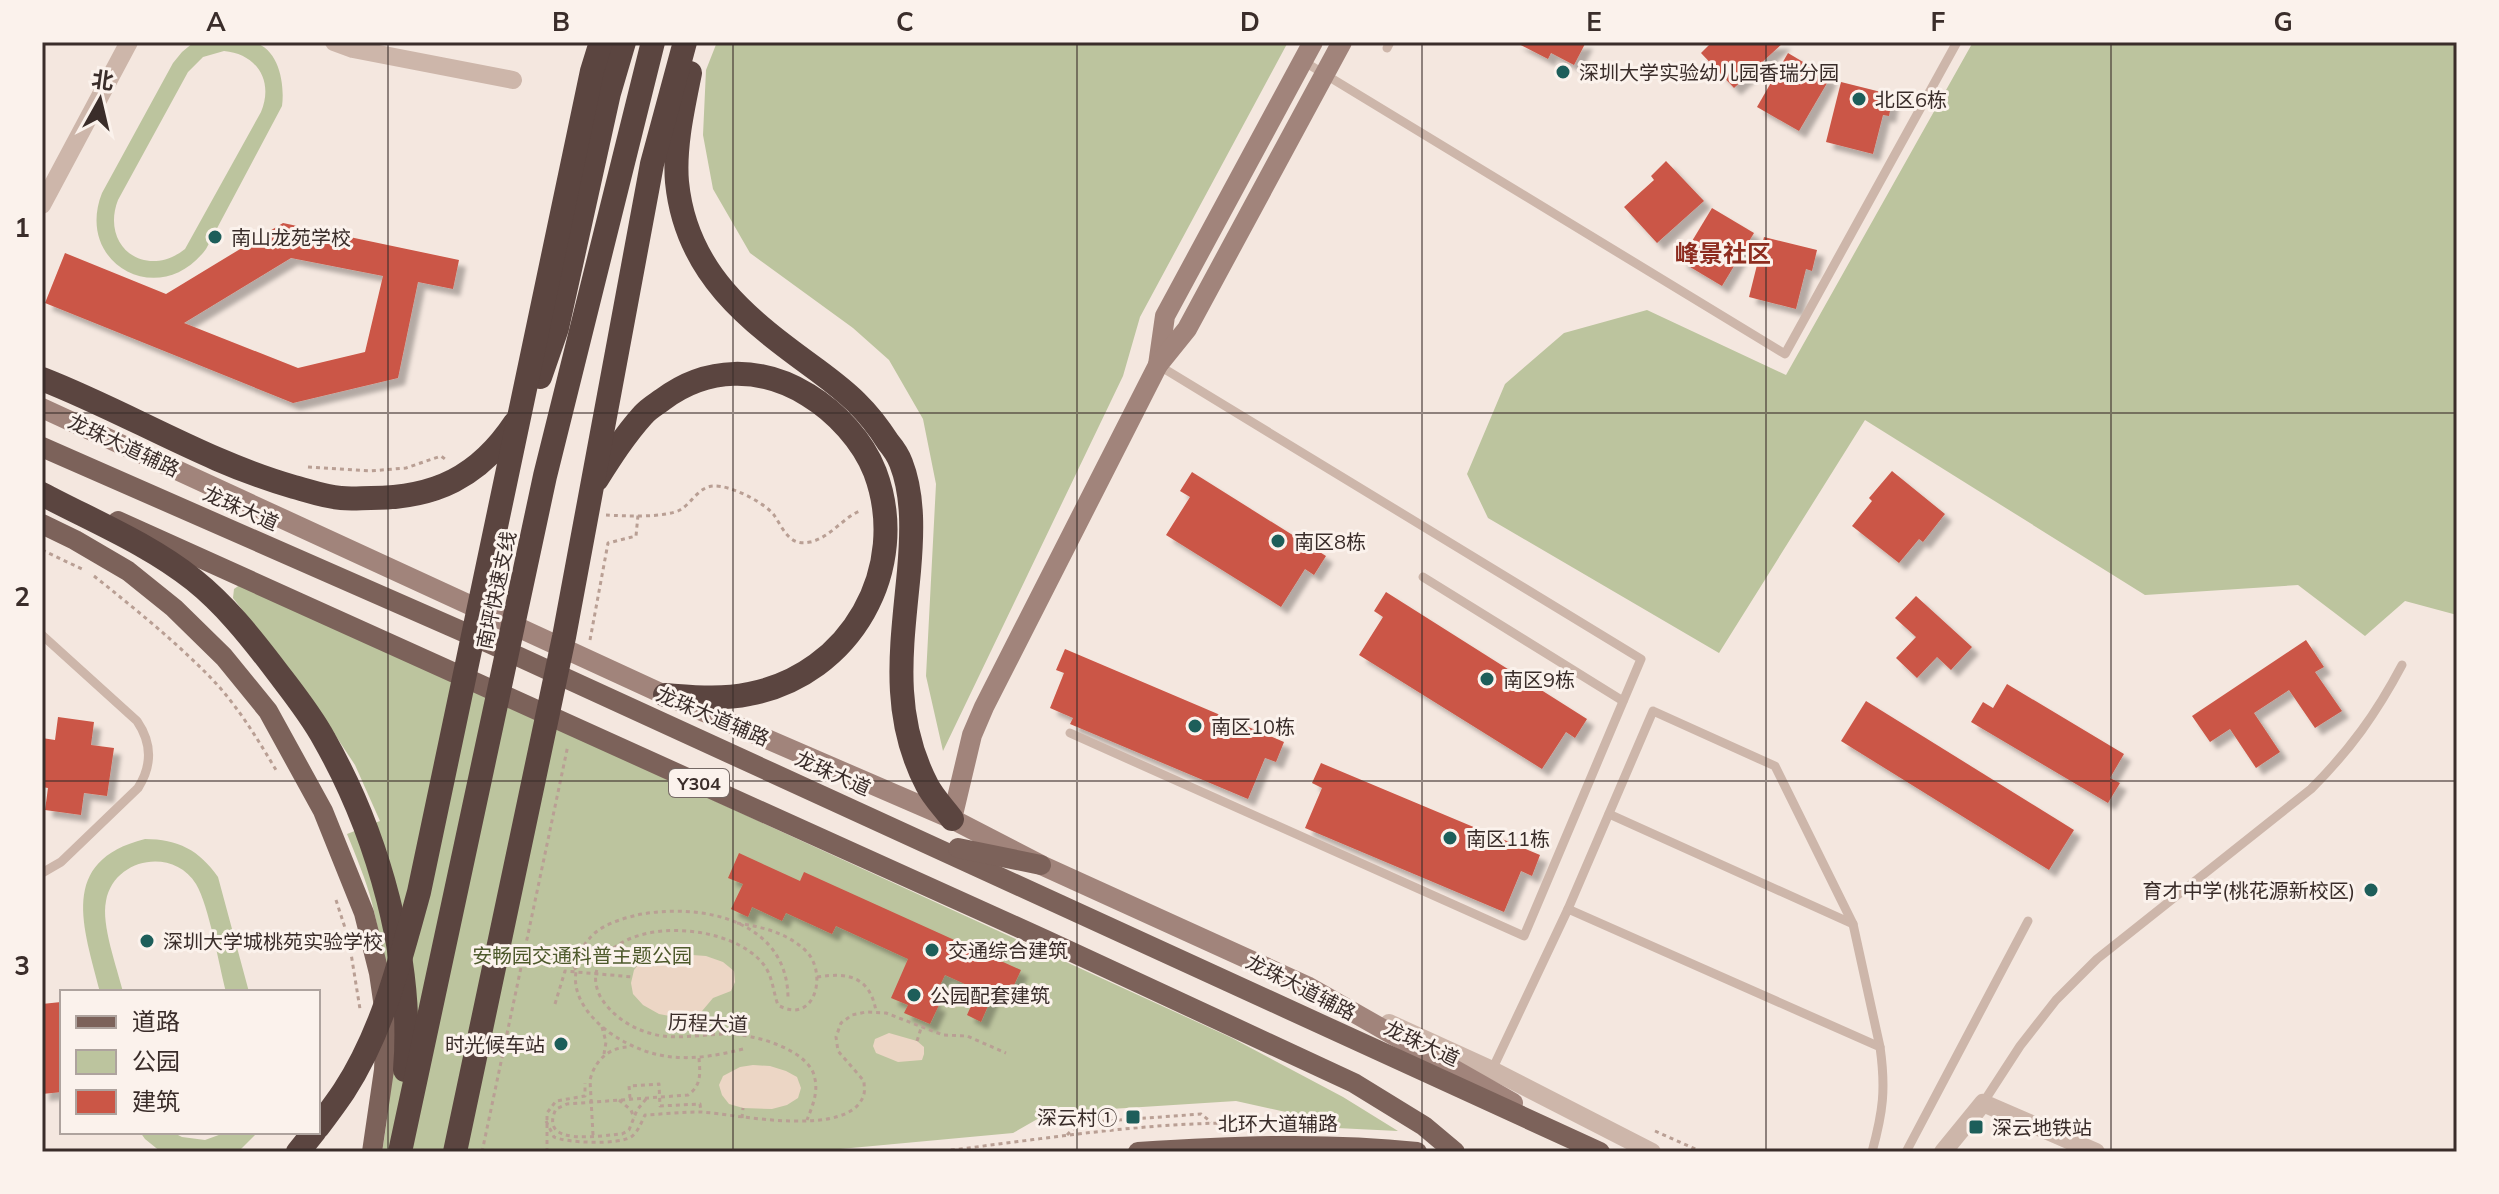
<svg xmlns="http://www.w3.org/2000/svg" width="2499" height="1194" font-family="Mulish,'Noto Sans SC',sans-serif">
<defs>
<filter id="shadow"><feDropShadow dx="7" dy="7" stdDeviation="2" flood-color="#0004"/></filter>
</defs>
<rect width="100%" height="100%" fill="#f4e7df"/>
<g fill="#bcc49e" fill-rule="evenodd">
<path d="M194 42C212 42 234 39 252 42 279 47 285 84 282 106L206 249C160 311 74 264 102 193L173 63 182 52ZM224 51C257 54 274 81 261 112L185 249C146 280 100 247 118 200L188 72 203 57Z"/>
<polygon points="717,42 1288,42 1140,317 1123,376 943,751 926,676 936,484 923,419 889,360 853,328 750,253 713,189 703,135 706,70"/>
<polygon points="1973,42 2457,42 2457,615 2405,601 2365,636 2298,585 2145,595 1865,420 1719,653 1488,518 1467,474 1505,384 1564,333 1647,310 1786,375"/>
<path d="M241 584 1232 1038 1343 1097 1398 1131 1316 1127 1295 1114 1236 1101 1048 1113 1013 1133 808 1152H382C397 1070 392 984 372 903 366 880 356 856 347 834L380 821 355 765 308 694 233 598 234 589Z"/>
<path d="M145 839C178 839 199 850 218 877L249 992H226C219 965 209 906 196 884 173 847 114 858 106 901 101 925 117 967 123 992H100C84 928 57 861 145 839Z"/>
<polygon points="140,1132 172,1132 182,1137 205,1140 227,1132 258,1132 238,1152 161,1152 145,1139"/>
</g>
<g fill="#ecd6c5">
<polygon points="665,953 706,956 723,962 734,971 735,982 731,991 713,998 697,1017 680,1018 659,1014 643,1005 633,994 631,983 634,970 642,960 652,955"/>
<polygon points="889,1033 917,1041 924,1047 924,1054 922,1060 898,1062 876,1053 873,1046 875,1039"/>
<polygon points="753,1065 770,1066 786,1071 797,1077 801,1088 798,1098 787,1105 772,1109 743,1108 729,1104 722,1095 719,1085 723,1076 740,1067"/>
</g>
<g fill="#cb5646" fill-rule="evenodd" filter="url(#shadow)">
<polygon points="1515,42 1586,42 1574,65 1551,53 1548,59"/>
<polygon points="1712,42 1784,42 1734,88 1701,53"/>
<polygon points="1788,53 1830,78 1799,131 1757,107"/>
<polygon points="1841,82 1893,95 1889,116 1883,115 1873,154 1826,142"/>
<polygon points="1666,161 1704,201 1657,243 1624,207 1654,180 1651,176"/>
<polygon points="1712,208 1754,233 1722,286 1680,261"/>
<path d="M283 223 459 260 453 289 418 282 398 378 293 403 45 303 65 253 166 294ZM291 258 383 276 365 352 298 368 184 323Z"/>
<polygon points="1764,237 1817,250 1812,271 1806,269 1796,309 1749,297"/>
<polygon points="1892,471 1945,514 1923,542 1919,539 1899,563 1852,526 1872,501 1869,498"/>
<polygon points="1192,472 1326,556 1314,575 1305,569 1281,607 1166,535 1190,497 1180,491"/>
<polygon points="1386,592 1587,719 1575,738 1566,732 1542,769 1359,655 1383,617 1374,611"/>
<polygon points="1916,596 1972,647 1951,670 1937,657 1917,678 1896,658 1916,637 1895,618"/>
<polygon points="2306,640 2324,667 2315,672 2342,711 2315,728 2289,690 2254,713 2280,752 2256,768 2230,729 2210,742 2192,716"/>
<polygon points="1065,649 1284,742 1276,762 1265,758 1248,799 1070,724 1073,718 1050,708 1064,673 1056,670"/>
<polygon points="2007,684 2124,754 2110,778 2120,783 2108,803 1971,722 1983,702 1993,708"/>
<polygon points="1866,701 2074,830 2049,870 1841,741"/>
<polygon points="58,717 94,722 91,745 114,748 107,796 84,793 81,815 45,810 48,788 42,787 42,738 55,740"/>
<polygon points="1321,763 1540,855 1532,876 1521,871 1504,912 1305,828 1322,788 1312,783"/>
<polygon points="739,853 800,881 804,872 1021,970 1009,996 995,990 981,1022 967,1015 978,990 945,975 932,1002 939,1005 930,1024 904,1013 908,1005 891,998 908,959 836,926 832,934 786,913 782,921 752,907 748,917 731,909 743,884 728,878"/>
<polygon points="61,1002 62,1092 42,1094 42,1004"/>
</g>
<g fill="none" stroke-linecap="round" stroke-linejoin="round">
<g stroke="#b99f94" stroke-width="3" stroke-dasharray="4 4" stroke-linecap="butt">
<polyline points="308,467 370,471 406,468 441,456 445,459"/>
<path d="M606 515C625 516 664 518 680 510 692 503 699 486 714 486 730 485 764 502 774 515 783 528 789 547 810 542 830 538 843 517 862 510"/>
<polyline points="42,550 84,570"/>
<path d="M94 576C134 608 175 641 211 678 237 705 257 738 276 770"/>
<polyline points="590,640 608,543 636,536 638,515"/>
<polyline points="336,900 347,934"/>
<path d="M737 923C763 927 788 933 807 952 828 975 814 1026 778 1005 773 992 773 977 764 965 733 924 629 915 600 963 593 974 595 987 601 998 612 1015 629 1027 649 1033 675 1041 702 1034 728 1034 754 1034 811 1050 815 1079 818 1094 812 1107 807 1120"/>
<polyline points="349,941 360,1009"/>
<path d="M525 947C545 950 566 960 583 947"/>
<polyline points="564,954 570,959 576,970"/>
<path d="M817 977C849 972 870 977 876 1011"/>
<polyline points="555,1004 565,971 633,977"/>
<polyline points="602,1027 606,1042 604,1054"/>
<polyline points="917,1041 922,1025"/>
<path d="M743 1049C693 1062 654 1063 610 1033 591 1019 572 997 576 972 577 961 581 947 589 939 600 925 621 919 637 915 701 902 789 920 788 1000"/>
<polyline points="630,1098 629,1086 659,1084 660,1106 700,1104 701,1112"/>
<path d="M646 1099 637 1110 629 1130 622 1134C603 1135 537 1148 556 1109L567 1104 688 1095C702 1085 700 1073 699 1058"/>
<polyline points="619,1100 631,1110 634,1118"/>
<polyline points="742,1118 743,1108"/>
<path d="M546 1121 554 1137C567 1143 618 1145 631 1137 638 1132 641 1123 645 1115 663 1114 682 1112 701 1112 735 1114 851 1140 864 1094 865 1090 864 1086 864 1081L838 1051 836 1037 841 1023 852 1015 866 1012 886 1013 943 1035 967 1036 1006 1053"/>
<polyline points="1655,1131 1702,1152"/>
<path d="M593 1135 590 1080C595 1060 609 1047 630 1047"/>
<polyline points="1067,1135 1079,1123 1201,1114 1211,1122"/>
<polyline points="482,1152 568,745"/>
<polyline points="547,1152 547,1113 556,1101 585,1096 585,1083"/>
<path d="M935 1152C1038 1140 1141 1122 1245 1123"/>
</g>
<g stroke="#cdb6aa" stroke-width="9">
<polyline points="1387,48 1390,42"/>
<polyline points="1303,61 1785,354 1957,42"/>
<polyline points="1423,577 1623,701"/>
<path d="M42 635 137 721C152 743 152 766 138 788L61 862 42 873"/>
<polyline points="1070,733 1524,936 1641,659 1158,365"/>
<polyline points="1609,814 1853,924"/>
<polyline points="1568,909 1653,711 1775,766 1853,924 1880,1047"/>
<path d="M1492 1070 1568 909 1880 1047C1886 1089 1883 1112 1872 1152"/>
<path d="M1983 1103 2020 1046 2056 1000 2097 959 2311 789C2350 750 2376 714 2402 665"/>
<polyline points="1906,1152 2028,921"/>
</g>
<g stroke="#cdb6aa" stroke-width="18">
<polyline points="334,42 353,49 513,80"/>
<polyline points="42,205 129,42"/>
<polyline points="1389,1023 1492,1070 1652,1152"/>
<polyline points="1943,1152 1983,1103 2096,1152"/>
</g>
<g stroke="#a1847b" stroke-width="20">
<polyline points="1158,365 1165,316 1313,42"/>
<polyline points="42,408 665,695 952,819 1041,865 1307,986 1513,1103"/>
<polyline points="952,819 972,735 984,707 1158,365 1187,329 1342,42"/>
</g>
<g stroke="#7c625a" stroke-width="20">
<polyline points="42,447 491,644 1600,1152"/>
<polyline points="118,521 1046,940 1354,1083 1424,1126 1455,1152"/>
<polyline points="42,524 75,540 128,571 174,608 224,657 268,711 323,811 364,913 379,973 386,1021 384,1070 372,1152"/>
<polyline points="958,848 1041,865"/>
<path d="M1138 1152C1230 1146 1325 1142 1417 1152"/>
</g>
<g stroke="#5b4540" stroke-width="24">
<path d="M690 73C683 108 674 147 677 182 686 273 748 320 817 370 848 393 867 409 888 442 893 448 898 455 901 463 914 496 912 536 909 571 902 646 890 714 927 785 933 797 944 808 952 819"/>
<polyline points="540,377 557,328 609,93 624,42"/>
<path d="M42 379C127 412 206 462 294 487 309 491 325 497 341 498 351 499 362 498 371 498 435 498 479 477 515 423"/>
<path d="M597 479C611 457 625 435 643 415 648 409 655 405 662 400 707 366 761 366 808 395 836 412 863 441 875 472 911 568 851 675 749 694 721 700 693 697 665 695"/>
<path d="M42 494C93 521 149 544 194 580 224 604 249 635 272 665 290 689 310 713 324 739 378 834 414 960 405 1070"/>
<path d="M318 1127C327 1115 336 1103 344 1091 383 1031 400 961 419 892L592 71 601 42"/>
<polyline points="298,1152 314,1132"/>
<polyline points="400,1152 545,476 653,42"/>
<polyline points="455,1152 564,637 652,164 685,42"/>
</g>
</g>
<path fill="none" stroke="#3a2d2a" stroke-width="2" stroke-opacity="0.55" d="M388 42V1152M733 42V1152M1077 42V1152M1422 42V1152M1766 42V1152M2111 42V1152M42 413H2457M42 781H2457"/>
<g fill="#1d5e5a" stroke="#fbf2ec" stroke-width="3">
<circle cx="1563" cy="72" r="8"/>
<circle cx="1859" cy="99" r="8"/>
<circle cx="215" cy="237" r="8"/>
<circle cx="1278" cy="541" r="8"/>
<circle cx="1487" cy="679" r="8"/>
<circle cx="1195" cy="726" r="8"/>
<circle cx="1450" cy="838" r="8"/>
<circle cx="2371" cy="890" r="8"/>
<circle cx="147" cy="941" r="8"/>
<circle cx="932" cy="950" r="8"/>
<circle cx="914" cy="995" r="8"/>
<circle cx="561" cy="1044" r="8"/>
<rect x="1125" y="1109" width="16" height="16" rx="4"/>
<rect x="1968" y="1119" width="16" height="16" rx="4"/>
</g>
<g text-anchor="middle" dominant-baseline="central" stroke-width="6" stroke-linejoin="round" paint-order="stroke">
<rect fill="#fbf2ec" stroke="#746864" stroke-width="2" x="669" y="769" width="60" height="28" rx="6"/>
<g font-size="18" font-weight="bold" fill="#3a2d2a">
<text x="699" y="783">Y304</text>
</g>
<g font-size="20" fill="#3a2d2a" stroke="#fbf2ec" text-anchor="start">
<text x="1579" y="72">深圳大学实验幼儿园香瑞分园</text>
<text x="1875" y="99">北区6栋</text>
<text x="231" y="237">南山龙苑学校</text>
<text x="1294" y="541">南区8栋</text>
<text x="1503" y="679">南区9栋</text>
<text x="1211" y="726">南区10栋</text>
<text x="1466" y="838">南区11栋</text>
<text x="2355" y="890" text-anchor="end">育才中学(桃花源新校区)</text>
<text x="163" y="941">深圳大学城桃苑实验学校</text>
<text x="948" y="950">交通综合建筑</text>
<text x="930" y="995">公园配套建筑</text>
<text x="545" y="1044" text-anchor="end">时光候车站</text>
<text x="1117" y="1117" text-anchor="end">深云村①</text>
<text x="1992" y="1127">深云地铁站</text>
</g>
<g font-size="20" fill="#3a2d2a" stroke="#fbf2ec">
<text transform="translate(124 445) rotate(25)">龙珠大道辅路</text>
<text transform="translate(241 508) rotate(24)">龙珠大道</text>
<text transform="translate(496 590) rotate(-78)">南坪快速支线</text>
<text transform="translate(713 716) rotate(23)">龙珠大道辅路</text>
<text transform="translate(833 773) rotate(24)">龙珠大道</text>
<text transform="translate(1301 987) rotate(27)">龙珠大道辅路</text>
<text transform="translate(708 1023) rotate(2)">历程大道</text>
<text transform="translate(1422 1043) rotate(25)">龙珠大道</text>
<text x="1278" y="1123">北环大道辅路</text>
</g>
<g font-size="20" fill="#4e5a2c" stroke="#fbf2ec">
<text x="582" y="955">安畅园交通科普主题公园</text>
</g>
<g font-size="24" font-weight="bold" fill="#8d2c1f" stroke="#fbf2ec">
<text x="1723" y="253">峰景社区</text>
</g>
</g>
<rect width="2499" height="1194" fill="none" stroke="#fbf2ec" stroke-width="88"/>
<rect x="60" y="990" width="260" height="144" fill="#fbf2ec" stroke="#aea39e" stroke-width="2"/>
<rect x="76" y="1016" width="40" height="12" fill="#7c625a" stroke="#aea39e" stroke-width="2"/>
<text x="132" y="1030" font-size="24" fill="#3a2d2a">道路</text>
<rect x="76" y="1050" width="40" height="24" fill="#bcc49e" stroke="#aea39e" stroke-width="2"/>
<text x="132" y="1070" font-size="24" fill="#3a2d2a">公园</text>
<rect x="76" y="1090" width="40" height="24" fill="#cb5646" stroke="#aea39e" stroke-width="2"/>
<text x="132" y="1110" font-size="24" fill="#3a2d2a">建筑</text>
<g transform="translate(100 100) rotate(8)" stroke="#fbf2ec" stroke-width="6" paint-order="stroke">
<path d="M0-6L14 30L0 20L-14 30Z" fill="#3a2d2a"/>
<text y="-12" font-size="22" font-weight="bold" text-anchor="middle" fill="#3a2d2a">北</text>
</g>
<rect x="44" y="44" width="2411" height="1106" fill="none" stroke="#3a2d2a" stroke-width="3"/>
<g font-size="26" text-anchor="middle" font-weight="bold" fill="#3a2d2a">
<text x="216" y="31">A</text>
<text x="561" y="31">B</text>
<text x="905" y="31">C</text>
<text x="1250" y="31">D</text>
<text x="1594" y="31">E</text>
<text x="1938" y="31">F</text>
<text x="2283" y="31">G</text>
<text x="22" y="237">1</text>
<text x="22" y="606">2</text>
<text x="22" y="975">3</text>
</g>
</svg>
